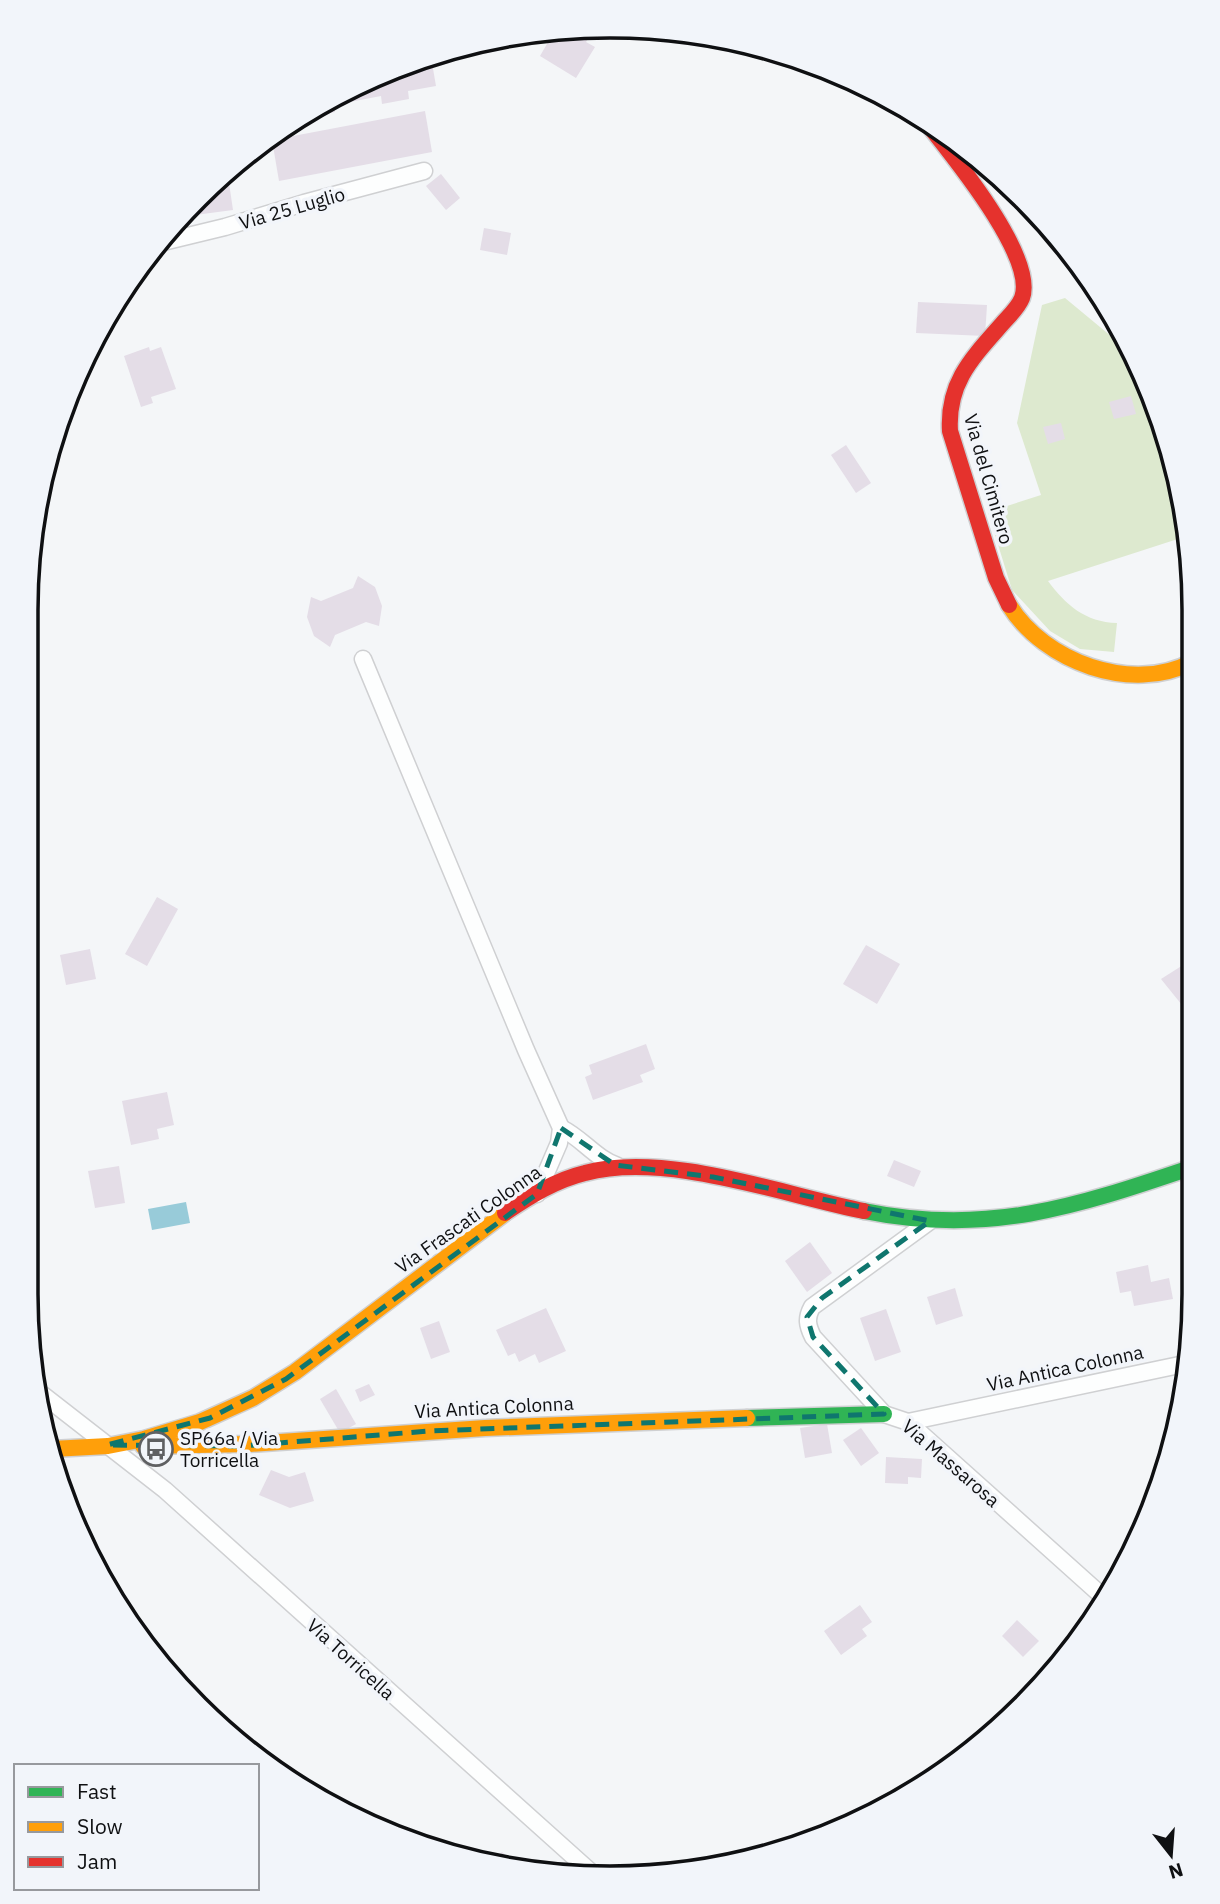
<svg xmlns="http://www.w3.org/2000/svg" width="1220" height="1904" font-family="'IBM Plex Sans',sans-serif">
<rect width="100%" height="100%" fill="#f4f6f8"/>
<path fill="#dde9cf" d="M1065 298 1135 356 1174 459 1187 536 1048 581C1066 605 1085 622 1117 623L1114 652 1080 649 1050 631 1012 590 988 512 1041 495 1017 423 1042 305Z"/>
<polygon fill="#98cbd9" points="186,1202 190,1223 152,1230 148,1209"/>
<g fill="#e4dde7">
<polygon points="571,28 594,28 586,42 595,47 576,78 540,56 555,30"/>
<polygon points="652,30 686,31 690,32 685,44 665,35 663,39 651,33"/>
<polygon points="431,57 436,86 408,91 409,99 382,104 381,96 334,105 335,112 310,117 309,113 351,87"/>
<polygon points="425,111 432,152 279,181 272,140"/>
<polygon points="441,174 460,198 446,210 426,186"/>
<polygon points="228,176 233,210 180,217 223,177"/>
<polygon points="484,228 511,233 507,255 480,250"/>
<polygon points="918,302 987,305 985,336 916,333"/>
<polygon points="149,347 150,351 161,347 176,389 151,397 153,403 141,407 124,356"/>
<polygon points="1131,396 1136,414 1114,419 1109,402"/>
<polygon points="1061,423 1065,439 1048,444 1043,427"/>
<polygon points="846,445 871,483 856,493 831,455"/>
<polygon points="358,576 375,587 382,606 379,626 366,622 335,635 330,647 314,636 307,617 311,597 321,601 353,588"/>
<polygon points="157,897 178,909 147,966 125,954"/>
<polygon points="866,945 900,964 877,1004 843,984"/>
<polygon points="90,949 96,979 66,985 60,955"/>
<polygon points="1191,960 1190,1015 1161,979"/>
<polygon points="646,1044 655,1069 640,1075 643,1082 593,1100 585,1077 592,1074 589,1065"/>
<polygon points="167,1092 174,1125 157,1129 159,1139 131,1145 122,1101"/>
<polygon points="894,1160 921,1171 914,1187 887,1176"/>
<polygon points="119,1166 125,1203 95,1208 88,1171"/>
<polygon points="810,1242 832,1273 807,1292 785,1261"/>
<polygon points="1148,1265 1151,1282 1169,1278 1173,1299 1134,1306 1131,1291 1120,1293 1116,1272"/>
<polygon points="955,1288 963,1316 936,1325 927,1297"/>
<polygon points="546,1308 566,1351 539,1363 535,1354 519,1362 515,1353 508,1356 496,1330"/>
<polygon points="886,1309 901,1352 875,1361 860,1318"/>
<polygon points="439,1321 450,1352 431,1359 420,1328"/>
<polygon points="369,1384 375,1395 360,1402 355,1390"/>
<polygon points="336,1389 356,1424 340,1433 320,1399"/>
<polygon points="827,1424 832,1453 805,1458 800,1428"/>
<polygon points="861,1428 879,1453 861,1466 843,1440"/>
<polygon points="886,1457 922,1459 921,1478 908,1477 908,1484 885,1483"/>
<polygon points="271,1470 289,1477 305,1472 314,1501 290,1508 259,1495"/>
<polygon points="860,1605 872,1622 862,1629 867,1636 841,1655 824,1631"/>
<polygon points="1017,1620 1039,1641 1023,1657 1002,1636"/>
<polygon points="502,1852 518,1866 493,1861"/>
</g>
<g fill="none" stroke-linecap="round" stroke-linejoin="round">
<g stroke="#cfd0d2" stroke-width="19">
<g id="street">
<polyline points="159,243 225,227 304,203 424,171"/>
<polyline points="363,659 526,1050 561,1128 559,1143 537,1194"/>
<path d="M561 1128C582 1138 596 1159 618 1166"/>
<path d="M930 1221 812 1307C806 1318 807 1325 813 1337L884 1414 908 1422 1101 1595"/>
<polyline points="43,1395 165,1490 593,1874"/>
<polyline points="908,1422 1189,1363"/>
</g>
</g>
<g stroke="#cfd0d2" stroke-width="19">
<g id="fast">
<path d="M864 1211C987 1236 1075 1207 1190 1168"/>
<polyline points="747,1418 884,1414"/>
</g>
</g>
<g stroke="#cfd0d2" stroke-width="19">
<g id="slow">
<path d="M1009 605C1044 662 1132 694 1192 662"/>
<polyline points="143,1446 250,1444 485,1428 747,1418"/>
<polyline points="52,1449 108,1446 144,1439 200,1422 253,1398 295,1372 505,1213"/>
</g>
</g>
<g stroke="#cfd0d2" stroke-width="19">
<g id="jam">
<path d="M926 122C951 154 1037 257 1022 298 1018 308 1009 316 1002 324 972 358 947 383 950 431L996 578 1009 605"/>
<path d="M505 1213C530 1196 556 1180 585 1173 666 1151 784 1195 864 1211"/>
</g>
</g>
<use href="#street" stroke="#fdfefe" stroke-width="16"/>
<use href="#fast" stroke="#30b455" stroke-width="16"/>
<use href="#slow" stroke="#ff9f0a" stroke-width="16"/>
<use href="#jam" stroke="#e5322d" stroke-width="16"/>
</g>
<path fill="none" stroke="#0f766e" stroke-width="5" stroke-dasharray="14 9" stroke-linejoin="round" d="M561 1128 615 1165 713 1177 930 1221 822 1298 807 1317 813 1337 884 1414 429 1431 242 1446 107 1445 210 1418 286 1379 537 1194Z"/>
<defs>
<g id="bus-ring" transform="scale(1.75)"><circle r="9.5" fill="#f2f5fa" stroke="#5f6062" stroke-width="1.5"/><path d="M-5-6H5V4H4V6H2V4H-2V6H-4V4H-5ZM-3.5-4V0h7V-4ZM-3.5 1.2v1.5H-2V1.2ZM2 1.2v1.5H3.5V1.2Z" fill="#5f6062"/></g>
</defs>
<g fill-rule="evenodd">
<use href="#bus-ring" x="156" y="1449"/>
</g>
<g text-anchor="middle" dominant-baseline="central" stroke-width="7" stroke-linejoin="round" paint-order="stroke">
<g font-size="19" fill="#0f1012" stroke="#f2f5fa">
<text transform="translate(292 208) rotate(-16)">Via 25 Luglio</text>
<text transform="translate(989 479) rotate(74)">Via del Cimitero</text>
<text transform="translate(468 1219) rotate(-35)">Via Frascati Colonna</text>
<text transform="translate(1065 1368) rotate(-12)">Via Antica Colonna</text>
<text transform="translate(494 1407) rotate(-3)">Via Antica Colonna</text>
<text transform="translate(951 1463) rotate(41)">Via Massarosa</text>
<text transform="translate(351 1659) rotate(42)">Via Torricella</text>
</g>
<g font-size="19" fill="#0f1012" stroke="#f2f5fa" text-anchor="start">
<text x="180" y="1438">SP66a / Via<tspan x="180" dy="22">Torricella</tspan></text>
</g>
</g>
<path d="M0 0H1220V1904H0ZM610 38H610A572 572 0 0 1 1182 610V1294A572 572 0 0 1 610 1866H610A572 572 0 0 1 38 1294V610A572 572 0 0 1 610 38Z" fill="#f2f5fa" fill-rule="evenodd"/>
<path fill="none" stroke="#0f1012" stroke-width="3.5" d="M610 38H610A572 572 0 0 1 1182 610V1294A572 572 0 0 1 610 1866H610A572 572 0 0 1 38 1294V610A572 572 0 0 1 610 38Z"/>
<rect x="14" y="1764" width="245" height="126" fill="#f2f5fa" stroke="#97999d" stroke-width="2"/>
<rect x="28" y="1787" width="35" height="10" fill="#30b455" stroke="#97999d" stroke-width="2"/>
<text x="77" y="1799" font-size="21" fill="#0f1012">Fast</text>
<rect x="28" y="1822" width="35" height="10" fill="#ff9f0a" stroke="#97999d" stroke-width="2"/>
<text x="77" y="1834" font-size="21" fill="#0f1012">Slow</text>
<rect x="28" y="1857" width="35" height="10" fill="#e5322d" stroke="#97999d" stroke-width="2"/>
<text x="77" y="1869" font-size="21" fill="#0f1012">Jam</text>
<g transform="translate(1171 1855) rotate(163)" stroke="#f2f5fa" stroke-width="5" paint-order="stroke">
<path d="M0-5L12 26L0 18L-12 26Z" fill="#0f1012"/>
<text y="-10" font-size="19" font-weight="bold" text-anchor="middle" fill="#0f1012">N</text>
</g>
</svg>
